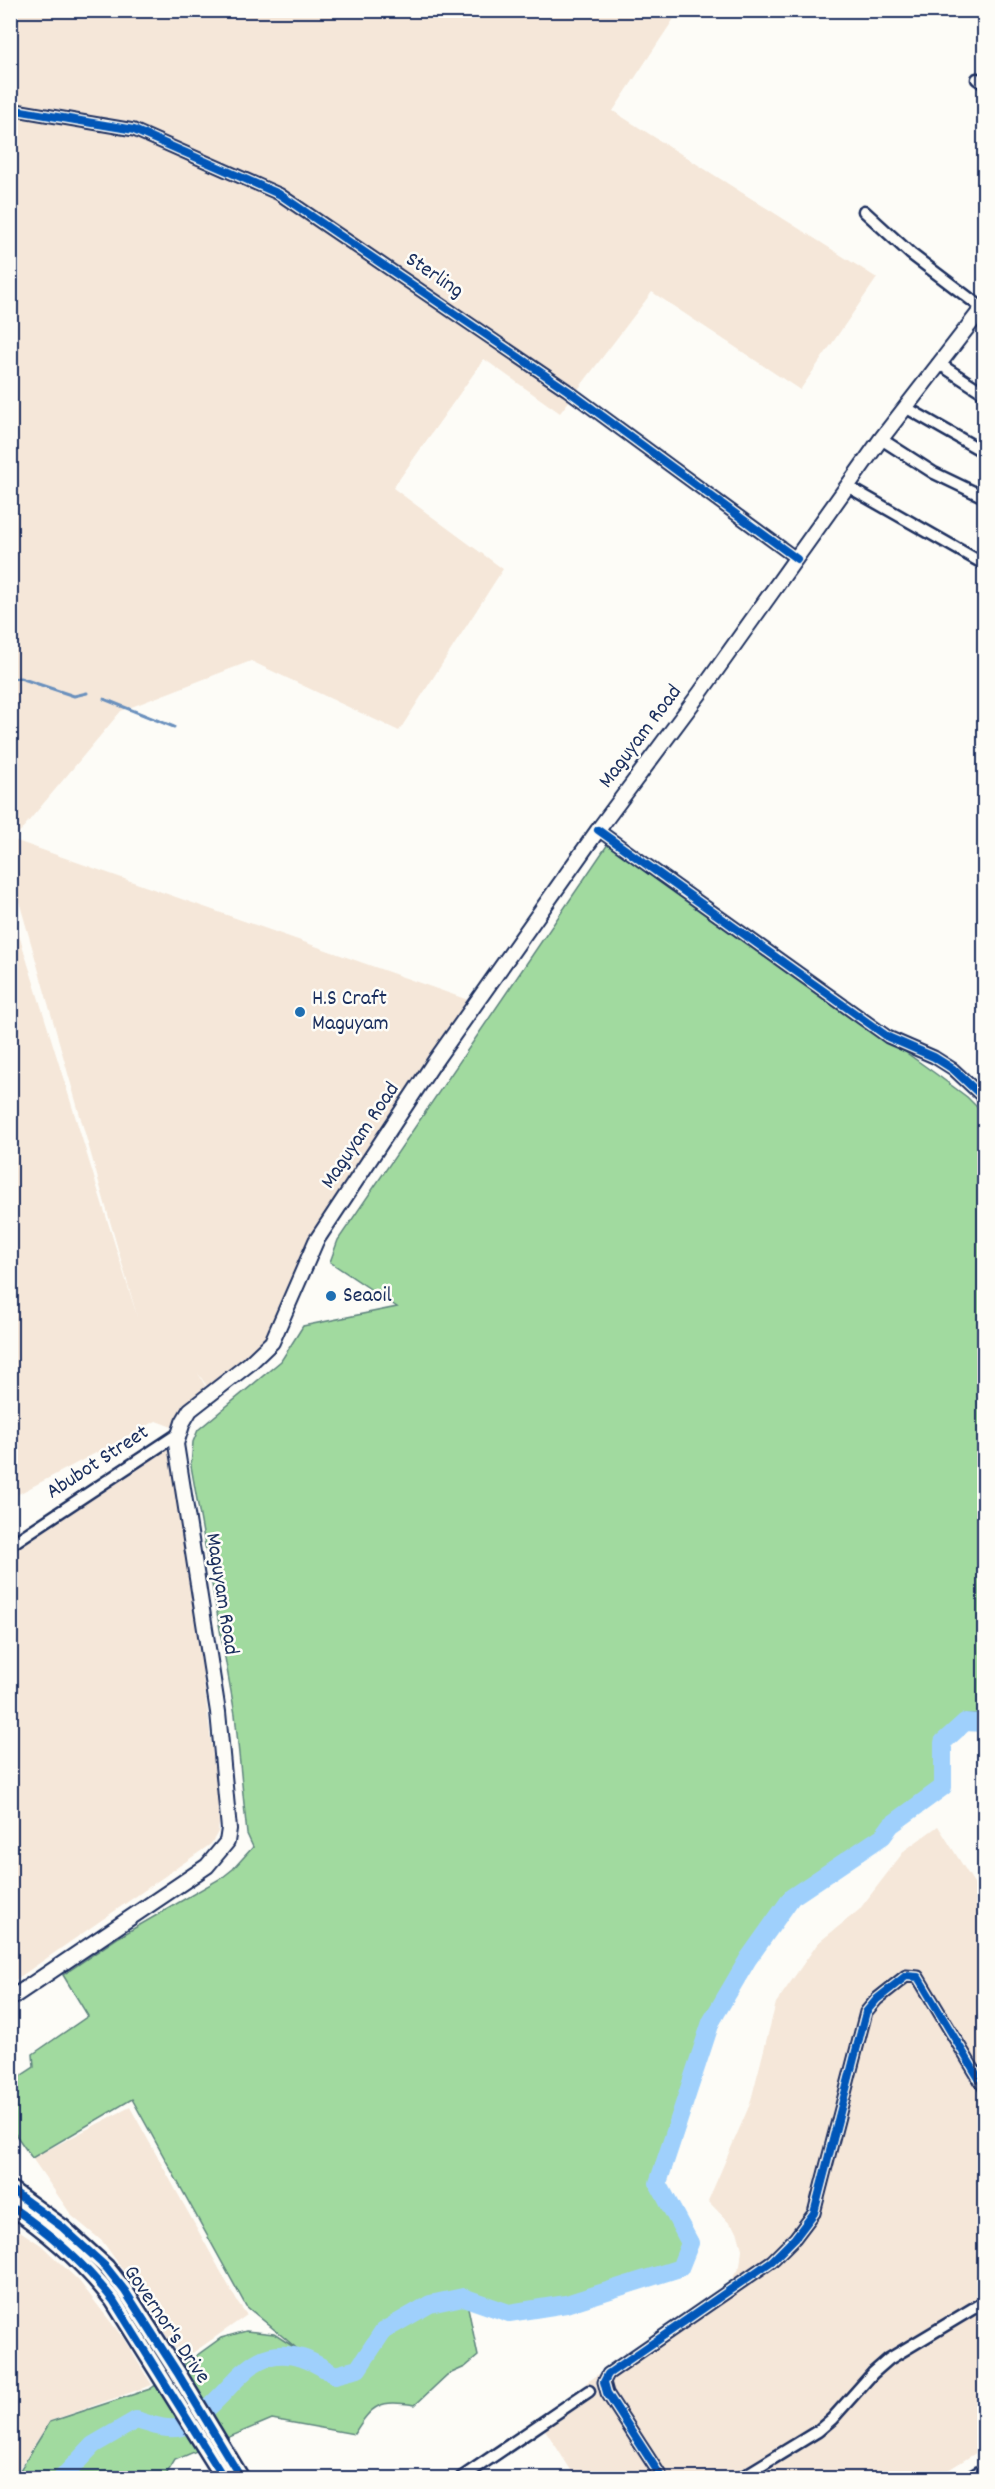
<svg xmlns="http://www.w3.org/2000/svg" width="995" height="2489" font-family="Dekko,sans-serif">
<rect width="100%" height="100%" fill="#fdfcf7"/>
<filter id="ink" filterUnits="userSpaceOnUse"><feTurbulence type="fractalNoise" baseFrequency=".0167" numOctaves="2"/><feDisplacementMap in="SourceGraphic" scale="12" xChannelSelector="R" yChannelSelector="G"/><feConvolveMatrix kernelMatrix="1 2 1 2 8 2 1 2 1" color-interpolation-filters="sRGB"/></filter>
<g filter="url(#ink)">
<g fill="#f5e7d9">
<polygon points="11,11 679,11 613,111 877,278 800,390 652,292 560,413 484,359 393,488 503,569 399,731 251,661 121,711 17,835 11,837"/>
<polygon points="14,840 471,1001 316,1239 271,1340 210,1391 198,1373 208,1391 184,1408 172,1427 156,1421 11,1498 10,906 137,1316 11,873 11,854"/>
<polygon points="167,1442 200,1651 220,1814 218,1832 211,1844 11,1983 11,1551 59,1520"/>
<polygon points="938,1826 984,1899 984,2448 935,2478 576,2478 544,2428 591,2397 586,2383 726,2288 740,2266 742,2249 737,2231 708,2201 750,2104 776,2003 818,1943 859,1910 905,1850"/>
<polygon points="130,2107 237,2301 247,2315 184,2359 170,2342 148,2305 103,2242 72,2216 32,2158"/>
<polygon points="11,2225 41,2245 79,2281 123,2338 152,2385 50,2421 13,2478 10,2478"/>
</g>
<path fill="#a1da9f" stroke="#5e847e" stroke-width="1.5" d="M610 841 936 1074 967 1097 984 1114V1714H964L938 1741V1786L821 1875 787 1895 739 1965 709 2019 653 2184 685 2242 677 2264 564 2301 509 2308 465 2293 478 2356 465 2367 447 2375 415 2405C380 2400 373 2403 354 2434L272 2419 175 2460 164 2478H15L50 2422 150 2389 221 2338 246 2331 274 2334 300 2351 246 2306 132 2099 32 2158 11 2128 10 2083 34 2067 33 2054 88 2016 63 1975 119 1937 223 1877 233 1869 253 1847 247 1834 235 1714 191 1466 193 1442 198 1430 281 1361 303 1326 397 1307 330 1262 338 1240Z"/>
<g fill="none" stroke-linecap="round" stroke-linejoin="round">
<g stroke="#6a90bd" stroke-width="3">
<polyline points="10,679 20,678 74,696 87,693"/>
<polyline points="104,699 174,727"/>
</g>
<path stroke="#9fd0fc" stroke-width="18" d="M62 2478 93 2445 136 2420C150 2424 167 2431 181 2427 191 2425 200 2415 208 2408 238 2382 255 2343 302 2358 313 2361 325 2369 335 2375L358 2369 383 2331 430 2304 463 2297 509 2313 566 2304 680 2268 690 2243 658 2183 711 2022 748 1959 792 1897 883 1836 891 1825 943 1787V1742L965 1722 984 1723"/>
<g stroke="#1b2f5e" stroke-width="15">
<g id="minor">
<polyline points="977,79 984,84"/>
<polyline points="10,109 134,130 279,194 567,390 797,559"/>
<polyline points="864,211 911,254 982,308"/>
<polyline points="938,363 984,393"/>
<polyline points="905,407 984,452"/>
<polyline points="881,439 934,473 984,497"/>
<polyline points="847,486 984,564"/>
<polyline points="598,830 888,1037 934,1057 953,1069 984,1098"/>
<polyline points="10,1545 178,1434"/>
<polyline points="461,2478 589,2391"/>
<polyline points="662,2478 607,2393 604,2382 608,2374 772,2261 795,2238 814,2213 866,2012 877,1999 906,1976 918,1977 984,2087"/>
<polyline points="741,2478 818,2431 832,2419 873,2373 889,2359 984,2302"/>
<polyline points="969,2478 984,2469"/>
</g>
</g>
<g stroke="#1b2f5e" stroke-width="18">
<polyline id="major" points="10,1999 207,1866 227,1842 229,1829 218,1712 176,1444 183,1422 190,1410 249,1364 272,1342 316,1241 435,1061 598,830 700,693 881,439 984,306"/>
</g>
<g stroke="#1b2f5e" stroke-width="20">
<g id="highway">
<polyline points="10,2189 62,2227 106,2267 125,2291 177,2372 241,2478"/>
<path d="M10 2206C49 2232 84 2263 113 2300L224 2478"/>
</g>
</g>
<use href="#minor" stroke="#fdfcf7" stroke-width="10"/>
<use href="#major" stroke="#fdfcf7" stroke-width="14"/>
<use href="#highway" stroke="#fdfcf7" stroke-width="15"/>
<g stroke="#fdfcf7" stroke-width="11">
<g id="cycleway">
<polyline points="10,109 134,130 279,194 567,390 797,559"/>
<polyline points="598,830 888,1037 934,1057 953,1069 984,1098"/>
<polyline points="10,2189 62,2227 106,2267 125,2291 177,2372 241,2478"/>
<path d="M10 2206C49 2232 84 2263 113 2300L224 2478"/>
<polyline points="662,2478 607,2393 604,2382 608,2374 772,2261 795,2238 814,2213 866,2012 877,1999 906,1976 918,1977 984,2087"/>
</g>
</g>
<use href="#cycleway" stroke="#0057b8" stroke-width="8"/>
</g>
</g>
<g fill="#1f6fb2" stroke="#fdfcf7" stroke-width="2">
<circle cx="300" cy="1012" r="6"/>
<circle cx="331" cy="1296" r="6"/>
</g>
<g text-anchor="middle" dominant-baseline="central" stroke-width="5" stroke-linejoin="round" paint-order="stroke">
<g font-size="22" fill="#1b2f5e" stroke="#fdfcf7">
<text transform="translate(434 276) rotate(34)">Sterling</text>
<text transform="translate(641 737) rotate(-53)">Maguyam Road</text>
<text transform="translate(361 1136) rotate(-56)">Maguyam Road</text>
<text transform="translate(98 1463) rotate(-33)">Abubot Street</text>
<text transform="translate(221 1594) rotate(81)">Maguyam Road</text>
<text transform="translate(166 2325) rotate(56)">Governor's Drive</text>
</g>
<g font-size="22" fill="#1b2f5e" stroke="#fdfcf7" text-anchor="start">
<text x="312" y="999">H.S Craft<tspan x="312" dy="25">Maguyam</tspan></text>
<text x="343" y="1296">Seaoil</text>
</g>
</g>
<rect width="995" height="2489" fill="none" stroke="#fdfcf7" stroke-width="36"/>
<rect x="18" y="18" width="959" height="2453" fill="none" stroke="#1b2f5e" stroke-width="2" filter="url(#ink)"/>
</svg>
